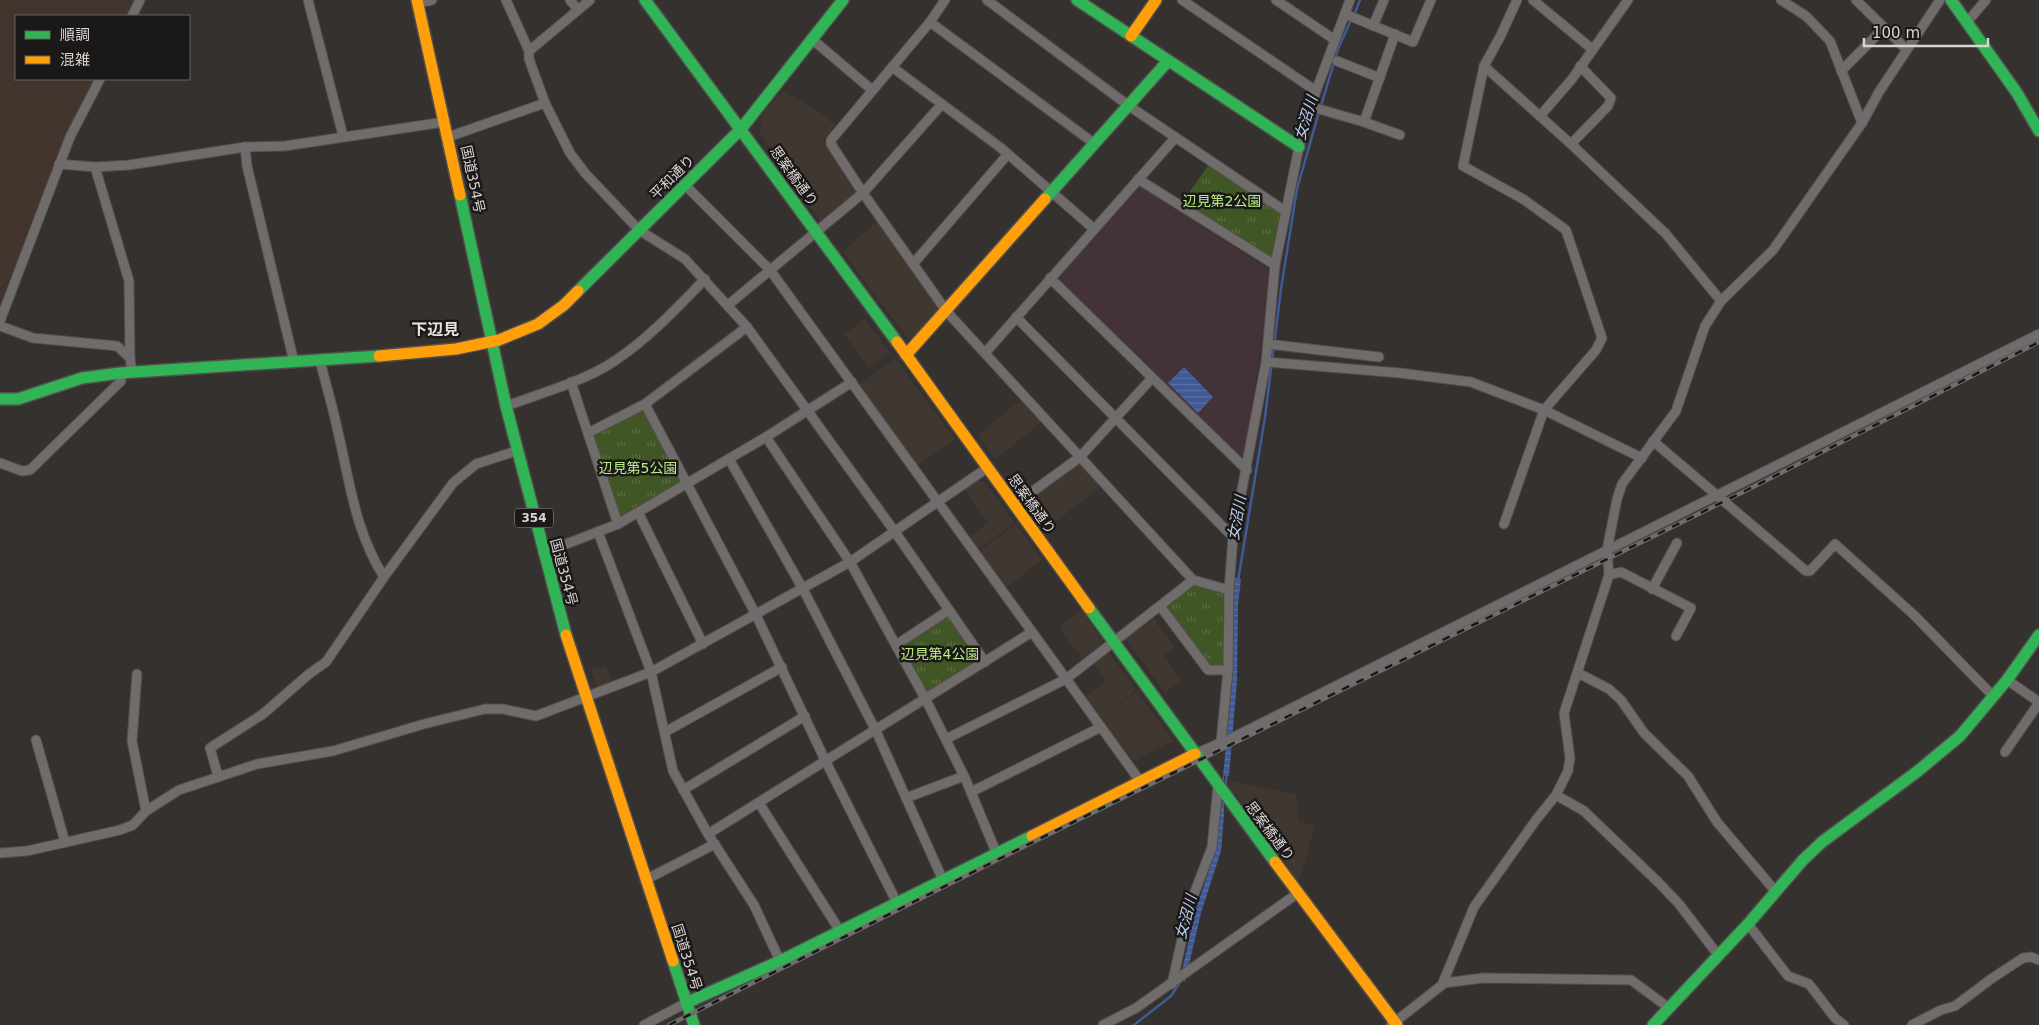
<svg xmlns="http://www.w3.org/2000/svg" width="2039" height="1025" font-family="'DejaVu Sans','Noto Sans JP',sans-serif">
<defs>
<pattern id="grass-tufts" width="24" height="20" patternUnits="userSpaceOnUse" patternTransform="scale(1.25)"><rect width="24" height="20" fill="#415625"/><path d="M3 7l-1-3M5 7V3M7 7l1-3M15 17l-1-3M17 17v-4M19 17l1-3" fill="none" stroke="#5c6d44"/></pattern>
<pattern id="water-rules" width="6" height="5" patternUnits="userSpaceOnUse" patternTransform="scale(1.25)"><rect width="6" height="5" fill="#405a95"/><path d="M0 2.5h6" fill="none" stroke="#5b71a3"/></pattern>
</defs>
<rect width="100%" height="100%" fill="#34312f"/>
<g fill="#403731">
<polygon points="783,91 810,106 835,125 823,140 857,188 855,194 820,222 760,133 761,116"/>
<polygon points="877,221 940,309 914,338 907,337 843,252"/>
<polygon points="865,319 890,353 869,368 844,334"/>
<polygon points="895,358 955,439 917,466 859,385"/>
<polygon points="1022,399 1042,422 995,460 978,435"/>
<polygon points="1080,462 1101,486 1045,530 1025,502"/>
<polygon points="978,480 985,482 1015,523 978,549 969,537 988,522 964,489"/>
<polygon points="1016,524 1042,560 1006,587 979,551"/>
<polygon points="1081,610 1103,642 1082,659 1059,626"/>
<polygon points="1151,615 1174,647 1163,656 1181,680 1165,693 1124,636"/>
<polygon points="1107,650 1120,668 1119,670 1121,669 1136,690 1101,719 1086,697 1106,681 1092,662"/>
<polygon points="606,666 612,682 597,687 591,670"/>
<polygon points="1137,691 1173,741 1134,761 1101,719"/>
<polygon points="1226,781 1296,794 1298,820 1315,826 1299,882"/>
</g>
<polygon fill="#44342e" points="0,0 136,0 128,16 16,16 16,79 96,79 68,134 0,303"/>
<polygon fill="#443336" points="1140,186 1269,270 1271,275 1245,457 1241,459 1057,280 1057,276"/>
<g fill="url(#grass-tufts)">
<polygon points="1211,161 1285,211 1275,265 1180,206"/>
<polygon points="645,404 687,483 618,524 588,433"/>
<polygon points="1193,580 1229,590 1228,670 1208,670 1160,606"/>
<polygon points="949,610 985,662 926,700 896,645"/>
</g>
<g fill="url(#water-rules)">
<polygon points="1184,367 1213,397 1198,413 1168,383"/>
<polygon points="1235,578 1241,579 1238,605 1237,682 1229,776 1224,776 1224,815 1221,851 1201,913 1185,982 1180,980 1195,912 1216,850 1232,682 1233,603"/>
</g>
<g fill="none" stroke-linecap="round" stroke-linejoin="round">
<g stroke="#405a95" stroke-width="2.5">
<polyline points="1354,15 1360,0"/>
<polyline points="1321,106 1338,49 1351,20"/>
<polyline points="1238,581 1265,417 1281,289 1297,189 1319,112"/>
<polyline points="1225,788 1227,773"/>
<polyline points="1134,1025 1171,996 1183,978"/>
</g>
<g stroke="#514e4c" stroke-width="11">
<g id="street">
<polyline points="308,0 343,136"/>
<polyline points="506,0 529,51 529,59 545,103 570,153 585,173 639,230 685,259 747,327 895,532 985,662"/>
<polyline points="570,0 578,10"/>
<polyline points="945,0 930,22 831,140 831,144 863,193 947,312 1193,580 1229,590"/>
<polyline points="987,0 1129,106 1285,211"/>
<polyline points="1182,0 1316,91"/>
<polyline points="1276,0 1335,40"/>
<polyline points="1533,0 1592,49"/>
<polyline points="1781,0 1806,16 1830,41 1862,123"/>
<polyline points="1856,0 1907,50"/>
<polyline points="418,3 432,0"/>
<polyline points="1345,14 1413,42 1431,0"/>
<polyline points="132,16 140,0"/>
<polyline points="930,22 1095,144"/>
<polyline points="1967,22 1986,0"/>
<polyline points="1373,26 1384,0"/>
<polyline points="1395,34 1364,122 1400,135"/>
<polyline points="813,40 872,90"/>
<polyline points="529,51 590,0"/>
<polyline points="1337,61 1380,78"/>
<polyline points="1484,66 1571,144 1666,234 1721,301"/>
<polyline points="892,67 1001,148 1094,229"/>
<polyline points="1841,71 1884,28"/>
<polyline points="1312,107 1364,122"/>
<polyline points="1540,116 1572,79 1628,0"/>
<polyline points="448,137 545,103"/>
<polyline points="1571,144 1608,106 1611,98 1580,66"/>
<polyline points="245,147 247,166 294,362"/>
<polyline points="59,164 95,167 129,165 245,147 285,146 444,122"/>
<polyline points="95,167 129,281 130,358"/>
<polyline points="1138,179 1275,265"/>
<polyline points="685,185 770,270 1140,781"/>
<polyline points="913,264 1008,154"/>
<polyline points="1050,278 1247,470"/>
<polyline points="728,305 863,193 942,104"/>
<polyline points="1016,317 1233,537"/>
<polyline points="0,321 70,137 100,79"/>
<polyline points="0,326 33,338 117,346 130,358 132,373"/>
<polyline points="1268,344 1379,357"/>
<polyline points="985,353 1175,138"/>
<path d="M320 361C326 384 333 408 338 432 350 483 355 531 384 577"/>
<polyline points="1266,362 1400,373 1471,382 1544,410 1642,458"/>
<polyline points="571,382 618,524"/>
<polyline points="645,404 756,615 826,762 897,903"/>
<path d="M506 406C539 394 588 380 616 360 649 338 677 308 705 279"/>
<polyline points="588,433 645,404 747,327"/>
<polyline points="766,437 850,562 926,700 965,778 996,852"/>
<polyline points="1653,441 1806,571 1810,571 1835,544 1914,615 1993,696"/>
<polyline points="729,459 803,589 876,731 942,878"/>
<polyline points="0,463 22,471 30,470 121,381 120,373"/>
<polyline points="1014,505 1080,457 1152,378"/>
<polyline points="638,512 703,644"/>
<polyline points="1504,524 1544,410 1596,350 1602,338 1566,230 1523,199 1463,166 1484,66 1500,37 1517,0"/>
<polyline points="598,532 651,672 673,771 708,834 754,905 780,961"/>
<polyline points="543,553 618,524 766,437 852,382"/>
<polyline points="1609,575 1621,572 1691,608 1676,636"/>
<polyline points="1652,589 1677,543"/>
<polyline points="1160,606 1208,670 1228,670"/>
<polyline points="896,645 949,610"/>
<polyline points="1578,673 1609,689 1621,700 1644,733 1688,776 1717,822 1776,892"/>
<polyline points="137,674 132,741 146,811"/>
<polyline points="2007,680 2039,702"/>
<polyline points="665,732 782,667"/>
<polyline points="946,739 1066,679 1193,580"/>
<polyline points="36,740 65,842"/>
<polyline points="1221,742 1228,670 1229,590 1233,537 1266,362 1275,265 1299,147 1316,91 1350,0"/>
<polyline points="2005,752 2039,703"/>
<polyline points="1195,754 1234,737 2039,334"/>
<polyline points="218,776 210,748 263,714 309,674 326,662 384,577 453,483 476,464 516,451"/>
<polyline points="683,790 805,716"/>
<polyline points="971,792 1101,727"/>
<polyline points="1556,795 1584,811 1658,882 1679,904 1718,955"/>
<polyline points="906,798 964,776"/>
<polyline points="759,803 840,931"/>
<polyline points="708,834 1032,632"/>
<polyline points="0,853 27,851 120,830 133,825 146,811 179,790 257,764 333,751 424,724 485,709 503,709 536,716 651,672 850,562 987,468"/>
<polyline points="645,880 715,844"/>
<polyline points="1748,924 1788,976 1809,984 1835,1018 1844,1025"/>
<polyline points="1444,983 1483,978 1631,980 1669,1008"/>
<polyline points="1172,984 1189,907 1212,847 1218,786"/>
<polyline points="644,1025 686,1003"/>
<polyline points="1103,1025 1136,1008 1298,893"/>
<polyline points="1391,1025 1442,985 1474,907 1536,820 1556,795 1568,771 1570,758 1564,713 1609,575 1607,550 1617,499 1622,484 1676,411 1705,326 1721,301 1773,250 1862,123 1879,92 1940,0"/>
<polyline points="1912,1025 1941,1010 1955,1006 1991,979 2023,958 2031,957 2039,960"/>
</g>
</g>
<g stroke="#514e4c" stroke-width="14">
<g id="fast">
<polyline points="645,0 897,342"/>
<polyline points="1077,0 1299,147"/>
<polyline points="1951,0 2017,93 2039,131"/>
<polyline points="460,195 506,406 566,635"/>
<polyline points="1045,199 1168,61"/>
<polyline points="578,291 741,129 843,0"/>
<polyline points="0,399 18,399 82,378 120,373 379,356"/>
<polyline points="1089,608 1275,862"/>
<polyline points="673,961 694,1025"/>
<polyline points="686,1003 780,961 1032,836"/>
<polyline points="1653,1025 1748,924 1803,860 1822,842 1918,771 1960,736 2007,680 2039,635"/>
</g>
</g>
<g stroke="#514e4c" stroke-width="14">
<g id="slow">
<polyline points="417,0 460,195"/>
<polyline points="1131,36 1156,0"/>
<polyline points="897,342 1089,608"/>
<polyline points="906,355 1045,199"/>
<polyline points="379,356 456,349 499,340 538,324 564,305 578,291"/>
<polyline points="566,635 673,961"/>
<polyline points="1032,836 1195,754"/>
<polyline points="1275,862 1397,1025"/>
</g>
</g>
<use href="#street" stroke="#6f6c6b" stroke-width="9"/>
<use href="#fast" stroke="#30b455" stroke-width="11"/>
<use href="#slow" stroke="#ff9f0a" stroke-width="11"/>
<g stroke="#706d6c" stroke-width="4.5">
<polyline id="rail" points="669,1025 1023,847 1745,491 2039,342"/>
</g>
<use href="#rail" stroke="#1b1918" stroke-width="2.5" stroke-dasharray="8" stroke-linecap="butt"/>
</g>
<g text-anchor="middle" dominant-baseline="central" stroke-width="5" stroke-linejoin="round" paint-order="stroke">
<rect fill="#1b1918" stroke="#9f9d9b" stroke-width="1" x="515" y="508.5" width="38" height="19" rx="4"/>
<g font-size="12" font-weight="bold" fill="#d8d5d3">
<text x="534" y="518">354</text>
</g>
<g font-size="14" fill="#d8d5d3" stroke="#1b1918">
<text transform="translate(794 176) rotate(54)">思案橋通り</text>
<text transform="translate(672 177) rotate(-45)">平和通り</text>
<text transform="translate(473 179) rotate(78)">国道354号</text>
<text transform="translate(1032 504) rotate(54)">思案橋通り</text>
<text transform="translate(564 572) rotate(75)">国道354号</text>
<text transform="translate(1270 831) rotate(53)">思案橋通り</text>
<text transform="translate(687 957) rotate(72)">国道354号</text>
</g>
<g font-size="14" fill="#bbec86" stroke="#1b1918">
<text x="1222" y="201">辺見第2公園</text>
<text x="638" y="468">辺見第5公園</text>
<text x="940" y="654">辺見第4公園</text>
</g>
<g font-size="15" font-style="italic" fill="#bfd1f7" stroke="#1b1918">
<text transform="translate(1306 118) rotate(-73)">女沼川</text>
<text transform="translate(1237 518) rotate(-80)">女沼川</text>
<text transform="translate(1186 917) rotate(-75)">女沼川</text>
</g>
<g font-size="16" font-weight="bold" fill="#e7e1dd" stroke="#1b1918">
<text x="435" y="329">下辺見</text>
</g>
</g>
<rect x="15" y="15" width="175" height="65" fill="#1b1918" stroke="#676463"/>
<rect x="25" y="31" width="25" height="8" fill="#30b455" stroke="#676463"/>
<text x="60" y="40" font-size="15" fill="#d8d5d3">順調</text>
<rect x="25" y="56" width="25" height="8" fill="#ff9f0a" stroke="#676463"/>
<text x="60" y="65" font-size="15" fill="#d8d5d3">混雑</text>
<path d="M1864 38v8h124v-8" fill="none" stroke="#d8d5d3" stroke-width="2.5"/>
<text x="1872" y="38" font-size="15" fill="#d8d5d3" stroke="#1b1918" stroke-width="4" paint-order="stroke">100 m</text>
</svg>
